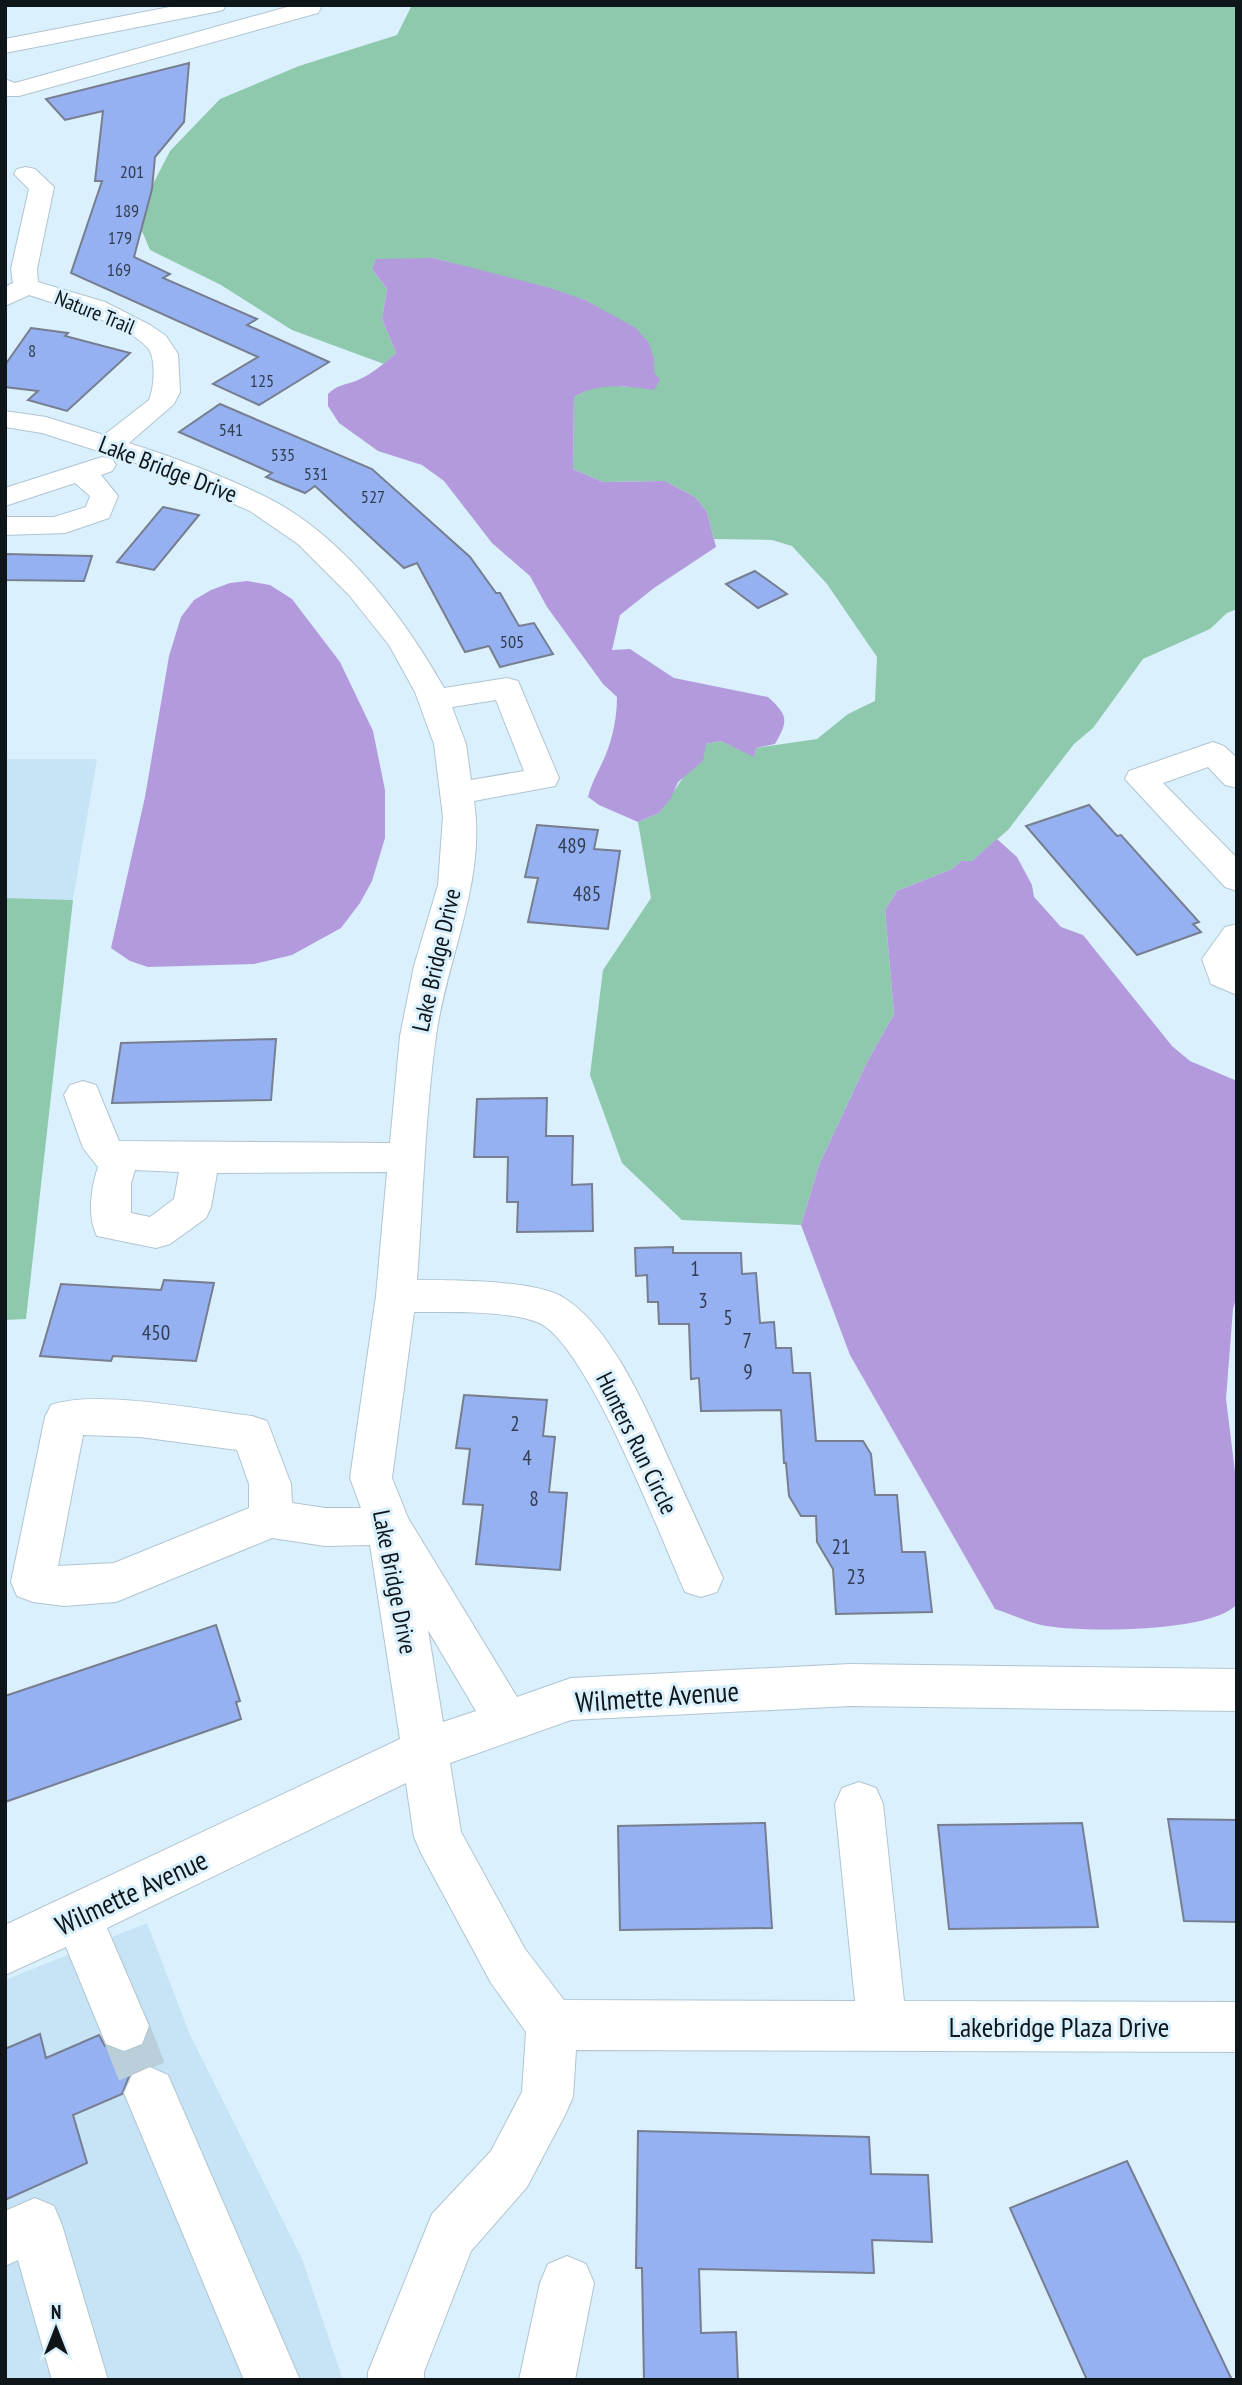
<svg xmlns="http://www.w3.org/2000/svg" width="1242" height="2385" font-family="'PT Sans Narrow',sans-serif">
<rect width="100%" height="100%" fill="#daf0fd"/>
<g fill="#c6e4f5">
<polygon points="5,759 97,759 73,900 5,898"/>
<polygon points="147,1923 190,2035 302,2259 343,2380 5,2380 5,1980"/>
</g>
<g fill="#8fc9ad">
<polygon points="412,5 1237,5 1237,609 1227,613 1210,629 1143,659 1093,728 1074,744 1008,830 972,861 961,861 952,869 897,891 885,910 894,1014 867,1062 819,1165 801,1225 682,1220 622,1163 590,1075 603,970 651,898 638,822 659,813 706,744 721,741 754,756 756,748 817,739 848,714 875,701 877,657 827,584 792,546 772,540 714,539 707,512 695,497 665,481 603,482 573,469 574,397 590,389 609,385 628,387 654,372 654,359 608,314 585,300 433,258 372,269 387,289 382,319 396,353 384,364 292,330 221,285 150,250 136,217 170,151 220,99 299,66 397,35"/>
<polygon points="5,898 73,900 26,1319 5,1320"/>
</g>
<g fill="#b39add">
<path d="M433 258 547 287 585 300 636 328 649 343 654 359V372L660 380 654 390C624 386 601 382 574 397L573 469 603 482 665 481 695 497 707 512 716 547 654 588 620 615 612 650 630 649 674 678 768 697C789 716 788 721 775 744L756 748 754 757 721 741 706 744 703 761 678 782 671 798 659 813 638 822 599 805 588 797C592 781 600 769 606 754 613 737 617 716 617 697L603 684 547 607 530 576 492 543 444 481 422 465 378 451 339 423 328 406V394C338 384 346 385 358 380 372 374 385 363 396 353L382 319 387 289 372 269 376 259Z"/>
<polygon points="247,581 270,585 292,599 340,662 373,731 385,790 385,838 372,881 360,903 341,928 292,955 254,964 148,967 130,961 111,948 145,797 169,656 181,617 194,600 211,590 230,583"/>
<path d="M997 839 1017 857 1032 885 1034 897 1044 908 1061 927 1083 935 1172 1046 1190 1061 1237 1081V1295L1233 1309 1226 1399 1237 1488V1604C1213 1633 1078 1633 1041 1625 1025 1621 1010 1614 995 1609L850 1355 801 1225 819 1165 867 1062 894 1014 885 910 897 891 952 869 961 861H972Z"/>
</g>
<g fill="#96b1f2" stroke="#767e90" stroke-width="2">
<polygon points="189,63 184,122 155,157 152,189 134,257 170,274 163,278 257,319 247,325 329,362 259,405 213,384 258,357 71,273 102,181 95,181 103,111 65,120 46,99"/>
<polygon points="31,328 68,333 65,336 130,353 67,411 28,400 38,391 5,387 5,365"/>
<polygon points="220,404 372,469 470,557 496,593 500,593 519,626 534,623 553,654 500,667 489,646 465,652 417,563 404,568 315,486 305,493 266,477 272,473 179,432"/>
<polygon points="163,507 199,515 154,570 117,562"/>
<polygon points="5,554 92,556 84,581 5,580"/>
<polygon points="755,571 787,594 758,608 726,584"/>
<polygon points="1089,805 1117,836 1121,835 1199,922 1193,924 1201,932 1137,955 1026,826"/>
<polygon points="537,825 598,830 594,849 620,851 608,929 528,922 538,878 525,877"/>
<polygon points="276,1039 271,1100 112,1103 121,1043"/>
<polygon points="547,1098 546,1136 573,1136 572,1185 592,1184 593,1231 517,1232 518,1202 507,1202 508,1157 474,1157 477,1099"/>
<polygon points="673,1247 673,1253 741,1253 742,1274 756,1273 760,1323 774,1322 776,1348 791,1348 793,1373 810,1373 816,1441 863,1441 871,1454 875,1495 897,1495 902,1552 925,1552 932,1612 836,1614 833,1569 817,1542 816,1516 801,1516 789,1496 786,1463 784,1463 781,1410 701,1411 699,1378 691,1379 689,1324 659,1324 658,1302 648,1302 647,1275 636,1276 635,1248"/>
<polygon points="164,1280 214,1283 196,1361 113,1356 111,1361 40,1356 61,1284 161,1290"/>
<polygon points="464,1395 547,1400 543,1436 555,1437 549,1492 567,1493 560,1570 476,1564 483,1505 463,1504 470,1449 456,1448"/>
<polygon points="216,1625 240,1701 236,1702 241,1719 5,1802 5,1696"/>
<polygon points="1168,1819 1237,1820 1237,1922 1184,1921"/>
<polygon points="765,1823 772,1928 620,1930 618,1826"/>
<polygon points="1082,1823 1098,1927 949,1929 938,1825"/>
<polygon points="40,2034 46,2058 99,2035 105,2046 123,2053 135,2050 141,2068 130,2074 122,2094 73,2115 87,2163 5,2200 5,2049"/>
<polygon points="638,2131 869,2137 871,2174 928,2175 932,2242 872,2240 874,2273 699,2269 701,2333 736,2332 738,2380 644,2380 642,2268 636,2268"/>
<polygon points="1127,2161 1232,2380 1087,2380 1010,2208"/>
</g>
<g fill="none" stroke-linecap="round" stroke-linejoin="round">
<polyline stroke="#bbcfdb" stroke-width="49" stroke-dasharray="49 24" stroke-linecap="butt" points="124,2026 150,2093"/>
<g stroke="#b0c5d1" stroke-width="2">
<g id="minor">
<polygon points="180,5 226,5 223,10 215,12 5,53 5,39"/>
<polygon points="294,5 319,5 321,8 318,13 19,96 5,96 5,79 15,83"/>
<path d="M26 167 35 169 54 187 37 269 38 282 105 302 150 325 166 336 178 354 180 392 174 404 129 443C176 458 224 476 268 498 343 536 404 617 444 688L507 678 518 681 559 778 555 786 474 801C486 881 447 958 436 1036 425 1115 423 1200 417 1280 451 1280 537 1280 564 1298 613 1328 649 1415 672 1466 689 1504 706 1541 723 1578L717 1592 701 1597 685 1592C661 1539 586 1340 537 1322 503 1310 450 1312 414 1312L392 1478 408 1518 517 1697 571 1678 850 1664 1237 1669V1711L850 1706 571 1720 450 1763 461 1832 525 1949 564 2000 855 2001 835 1804 842 1788 859 1782 876 1788 883 1804 904 2001 1237 2002V2052L576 2050 573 2097 565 2115 527 2187 471 2251 424 2372V2380H368V2372L432 2214 491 2151 522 2092 526 2032 491 1983 421 1853 414 1837 406 1783 107 1928 149 2026 142 2044 124 2051 106 2044 66 1947 5 1975V1925L400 1739 370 1545 325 1546 272 1538 116 1602 64 1606 33 1602 17 1596 11 1582 45 1417 51 1405C97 1389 201 1410 252 1416L267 1421 291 1484 292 1503 325 1508H361L350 1478 376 1296 387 1172 217 1173 211 1207 206 1218 170 1244 156 1248 97 1236C87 1216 91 1188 98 1167L83 1148 64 1095 70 1085 83 1081 96 1085 119 1141 390 1143 400 1036 414 966 438 885 443 817 434 744 415 692 389 645 349 595 298 544 250 511 154 469 42 433 5 427V411L46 417 104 435 149 400C154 389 157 357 147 347 123 322 62 306 29 295L5 306V287L13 283 11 269 29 189 14 174 17 169ZM496 700 524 771 471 780 466 744 452 707ZM135 1170 179 1172 174 1199 150 1217 131 1213V1183ZM83 1435 140 1437 237 1450 249 1484V1508L114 1563 58 1566ZM428 1630 476 1711 443 1722Z"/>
<polygon points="102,457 112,459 116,465 112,471 101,475 118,496 109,518 65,533 5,535 5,517 54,517 86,507 90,496 75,483 5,506 5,488"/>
<polygon points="1213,742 1224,746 1237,758 1237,788 1225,785 1208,767 1163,783 1237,858 1237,891 1225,887 1125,779 1129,771"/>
<polygon points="1237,924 1237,995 1211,984 1202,959 1225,927"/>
<polygon points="150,2067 168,2075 300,2380 244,2380 124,2093 132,2075"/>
<polygon points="35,2198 54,2206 62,2225 108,2380 52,2380 18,2260 5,2266 5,2211"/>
<polygon points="567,2256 586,2264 594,2283 575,2380 519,2380 540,2283 548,2264"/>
</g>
</g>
<use href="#minor" fill="#fff" fill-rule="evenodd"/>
</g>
<g text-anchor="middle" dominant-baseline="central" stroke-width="6" stroke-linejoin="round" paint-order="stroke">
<g font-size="18" fill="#303d50">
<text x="132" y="171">201</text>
<text x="127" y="210">189</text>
<text x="120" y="237">179</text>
<text x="119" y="269">169</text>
<text x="32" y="350">8</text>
<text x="262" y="380">125</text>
<text x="231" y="429">541</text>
<text x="283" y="454">535</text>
<text x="316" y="473">531</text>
<text x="373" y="496">527</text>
<text x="512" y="641">505</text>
</g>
<g font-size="21" fill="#0e161a" stroke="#daf0fd">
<text transform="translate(95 312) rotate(22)">Nature Trail</text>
</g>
<g font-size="21" fill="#303d50">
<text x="572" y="845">489</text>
<text x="587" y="893">485</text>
<text x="695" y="1268">1</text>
<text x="703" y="1300">3</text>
<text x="728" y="1317">5</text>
<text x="156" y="1332">450</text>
<text x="747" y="1340">7</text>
<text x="748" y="1371">9</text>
<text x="515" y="1423">2</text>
<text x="527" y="1457">4</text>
<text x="534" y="1498">8</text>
<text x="841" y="1546">21</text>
<text x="856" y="1576">23</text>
</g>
<g font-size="24" fill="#0e161a" stroke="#daf0fd">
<text transform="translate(168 469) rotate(21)">Lake Bridge Drive</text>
<text transform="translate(436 960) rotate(-77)">Lake Bridge Drive</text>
<text transform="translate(637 1443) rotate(64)">Hunters Run Circle</text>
<text transform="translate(395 1582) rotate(79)">Lake Bridge Drive</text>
</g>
<g font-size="28" fill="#0e161a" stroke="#daf0fd">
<text transform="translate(657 1696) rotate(-4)">Wilmette Avenue</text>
<text transform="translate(131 1892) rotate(-25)">Wilmette Avenue</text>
<text x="1059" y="2026">Lakebridge Plaza Drive</text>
</g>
</g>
<rect width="1242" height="2385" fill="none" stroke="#0e161a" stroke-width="14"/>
<g transform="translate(56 2329)" stroke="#daf0fd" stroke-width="5" paint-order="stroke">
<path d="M0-5L12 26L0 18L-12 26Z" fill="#0e161a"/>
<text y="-10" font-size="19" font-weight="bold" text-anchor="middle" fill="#0e161a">N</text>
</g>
</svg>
